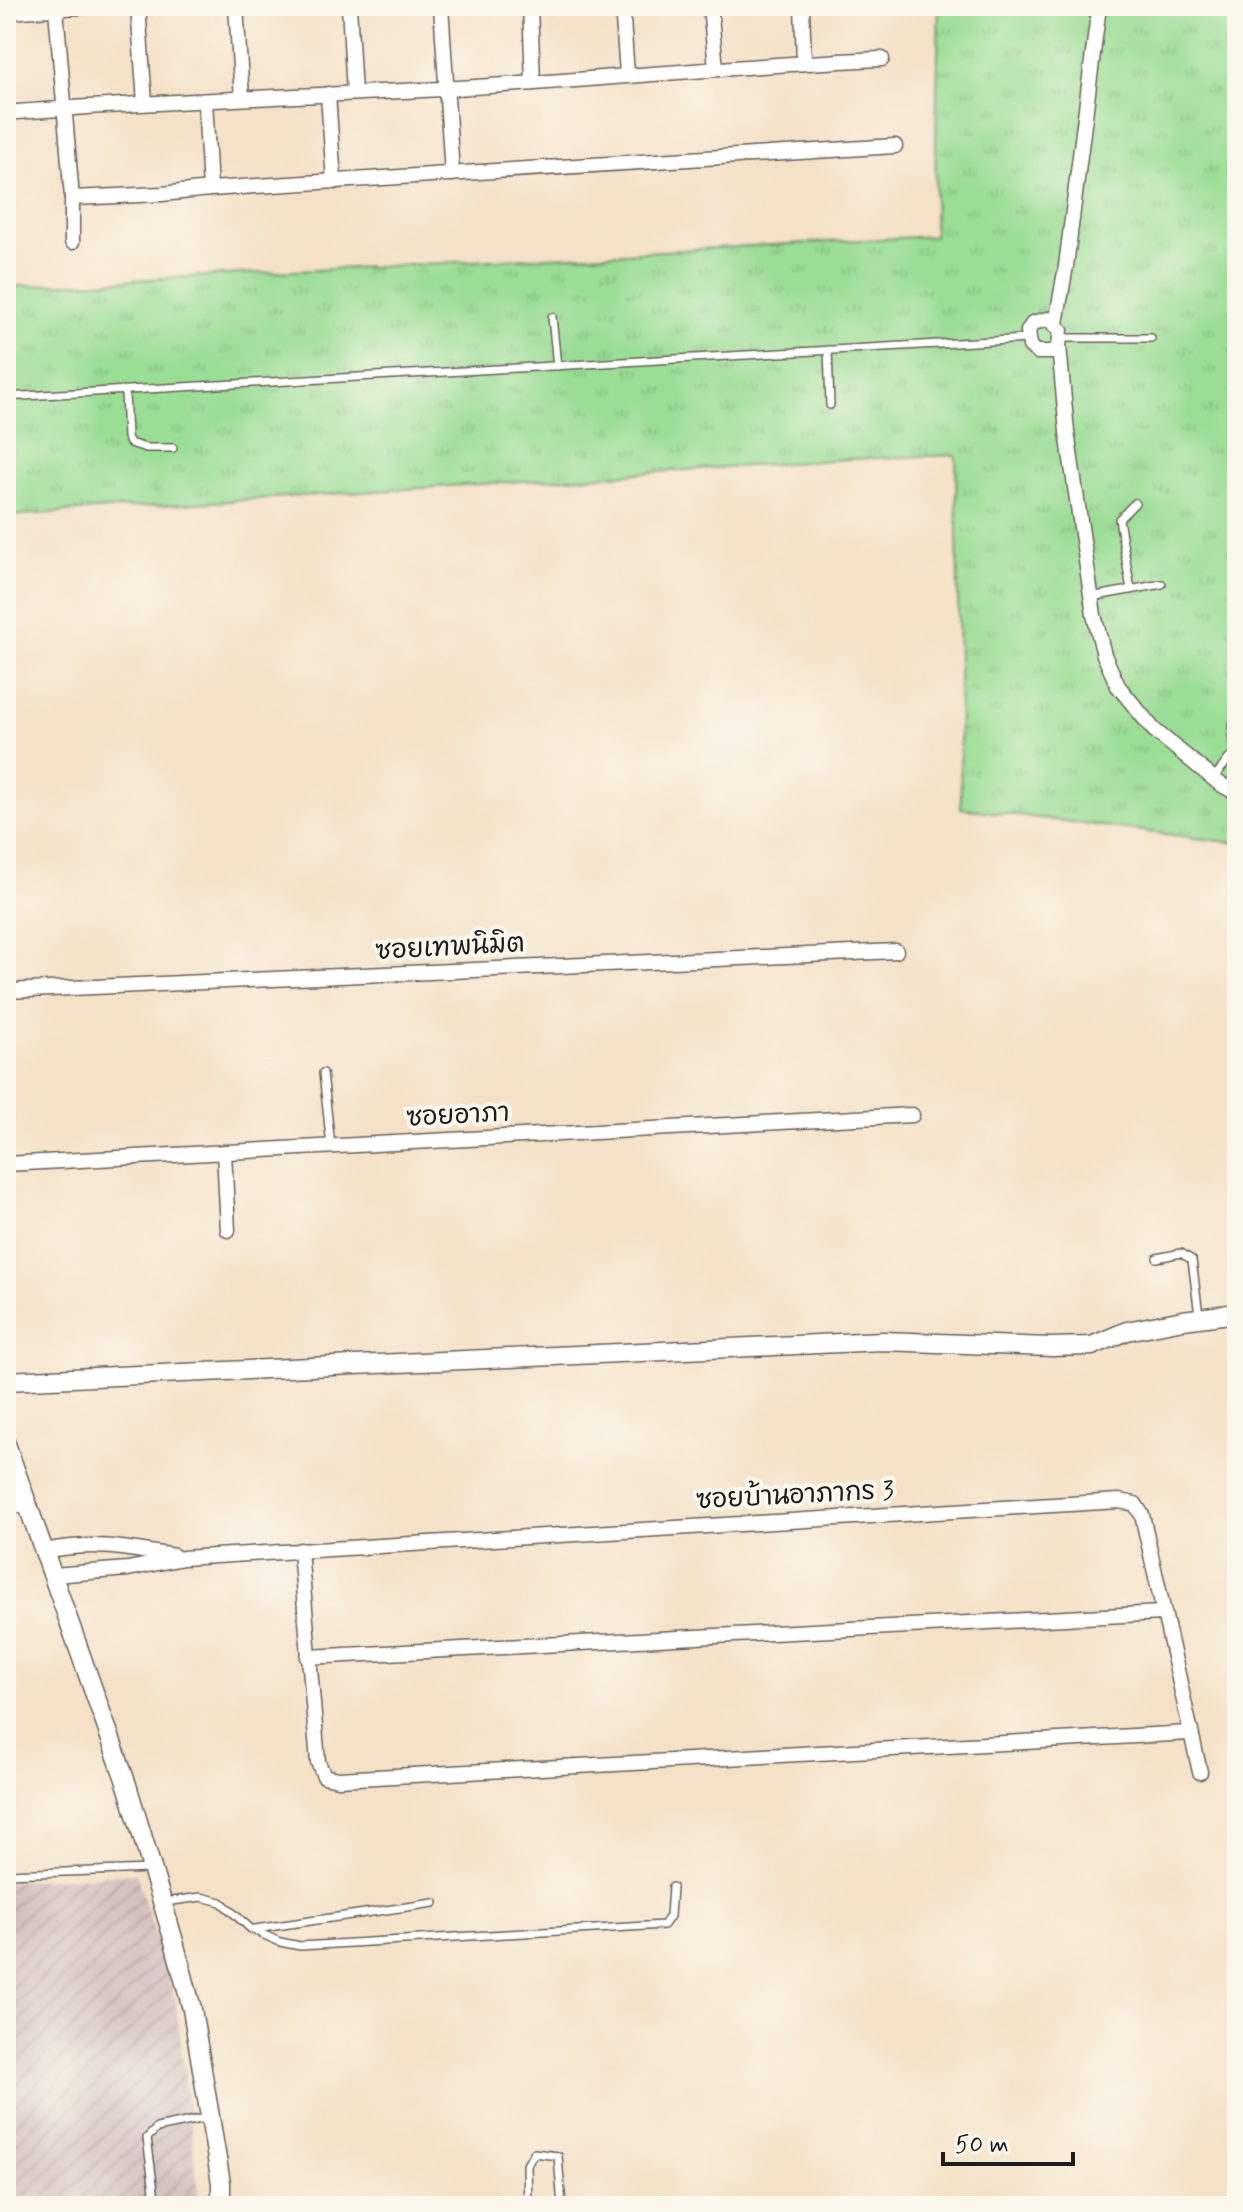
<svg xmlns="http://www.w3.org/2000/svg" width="1243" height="2212" font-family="Mynerve,'Playpen Sans Thai',sans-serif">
<defs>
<pattern id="industrial-furrows" width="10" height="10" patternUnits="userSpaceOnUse" patternTransform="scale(2)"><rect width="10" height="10" fill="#d1bfbd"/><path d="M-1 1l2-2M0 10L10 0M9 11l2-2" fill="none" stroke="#b3a4a2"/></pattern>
<pattern id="grass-tufts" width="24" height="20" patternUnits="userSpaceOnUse" patternTransform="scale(2)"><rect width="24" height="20" fill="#9add94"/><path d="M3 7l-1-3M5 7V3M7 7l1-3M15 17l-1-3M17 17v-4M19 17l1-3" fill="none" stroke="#84bd7f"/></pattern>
</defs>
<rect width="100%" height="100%" fill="#fbf7ec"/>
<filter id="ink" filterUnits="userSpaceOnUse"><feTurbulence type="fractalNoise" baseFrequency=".0125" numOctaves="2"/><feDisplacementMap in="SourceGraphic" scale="16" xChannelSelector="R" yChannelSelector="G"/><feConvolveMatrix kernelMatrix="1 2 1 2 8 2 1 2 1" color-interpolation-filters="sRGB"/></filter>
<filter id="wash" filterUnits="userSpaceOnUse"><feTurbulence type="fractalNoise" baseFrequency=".006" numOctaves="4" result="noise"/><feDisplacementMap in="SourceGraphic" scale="32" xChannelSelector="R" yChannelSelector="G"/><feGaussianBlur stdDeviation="1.8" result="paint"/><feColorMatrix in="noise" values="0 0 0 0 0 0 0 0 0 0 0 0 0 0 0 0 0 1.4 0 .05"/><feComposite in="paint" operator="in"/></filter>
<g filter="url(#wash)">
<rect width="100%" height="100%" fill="#f4e1c6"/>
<polygon fill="url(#industrial-furrows)" points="136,1873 176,2002 200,2206 6,2206 6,1882"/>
<polygon fill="url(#grass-tufts)" stroke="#5b7c58" stroke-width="2" points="939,6 1237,6 1237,843 961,808 956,455 848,459 6,516 6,287 934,236"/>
</g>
<g filter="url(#ink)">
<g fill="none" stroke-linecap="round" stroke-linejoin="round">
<g stroke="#686158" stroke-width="10">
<g id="service">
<polyline points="552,317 557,366"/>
<polyline points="1062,338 1151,338"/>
<polyline points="828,350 830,405"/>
<polyline points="125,392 127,437 130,443 146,448 173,448"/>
<polyline points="6,397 1027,339"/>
<polyline points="1131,590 1119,519 1135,503"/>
<polyline points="1091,597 1162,584"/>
<path d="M1237 716C1230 728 1230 739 1237 751"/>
<polyline points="1213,779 1236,750"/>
<polyline points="323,1073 331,1146"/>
<polyline points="1157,1258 1181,1253 1192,1260 1199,1315"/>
<polyline points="6,1874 152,1869"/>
<polyline points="165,1902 201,1897 221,1902 251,1929 280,1942 300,1946 664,1925 670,1916 672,1887"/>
<polyline points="255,1929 434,1903"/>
<polyline points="156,2206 147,2138 157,2128 210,2117"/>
<polyline points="528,2206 527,2165 534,2153 558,2156 562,2206"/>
</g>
</g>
<g stroke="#686158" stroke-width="17">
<g id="minor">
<polyline points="138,6 145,103"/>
<polyline points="236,6 242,98"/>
<polyline points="349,6 354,93"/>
<polyline points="441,6 452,174"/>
<polyline points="530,6 533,82"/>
<polyline points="622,6 627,74"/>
<polyline points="710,6 716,68"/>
<polyline points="802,6 804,62"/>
<polyline points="56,9 72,198 72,242"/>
<polyline points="6,12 95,6"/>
<polyline points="328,94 334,182"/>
<polyline points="205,101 210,189"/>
<path d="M6 113C151 101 296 97 441 89 588 81 735 65 882 59"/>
<polyline points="72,198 162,194 210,189 895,146"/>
<polyline points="1056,323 1066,266 1099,6"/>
<polyline points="1059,346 1053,352 1037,352 1030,346 1028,331 1033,323 1048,319 1061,330 1059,346 1067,432 1094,615 1104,655 1118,686 1154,730 1220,784 1237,793"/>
<polyline points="6,991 896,951"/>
<polyline points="224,1152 228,1230"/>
<polyline points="6,1164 912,1115"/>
<polyline points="6,1506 28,1505"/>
<polyline points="300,1550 318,1762 324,1776 338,1779 1190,1733"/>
<path d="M45 1551C94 1541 126 1548 174 1556"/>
<polyline points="53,1575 128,1569 183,1558 1119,1501 1135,1504 1142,1515 1200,1772"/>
<polyline points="308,1657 1162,1613"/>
</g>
</g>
<g stroke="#686158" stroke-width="21">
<g id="tertiary">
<polyline points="6,1381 883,1341 1051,1347 1092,1346 1127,1331 1183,1320 1237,1313"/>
<polyline points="6,1444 127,1785 173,1938 192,2009 221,2183 221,2206"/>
</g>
</g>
<use href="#service" stroke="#fff" stroke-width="7"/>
<use href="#minor" stroke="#fff" stroke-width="14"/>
<use href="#tertiary" stroke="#fff" stroke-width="18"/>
</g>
</g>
<g text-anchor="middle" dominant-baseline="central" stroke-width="8" stroke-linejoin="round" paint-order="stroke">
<g font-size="26" fill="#1c1c1c" stroke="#fbf7ec">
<text transform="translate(450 948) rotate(-3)">ซอยเทพนิมิต</text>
<text transform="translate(458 1116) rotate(-3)">ซอยอาภา</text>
<text transform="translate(795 1496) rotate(-3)">ซอยบ้านอาภากร 3</text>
</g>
</g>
<rect width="1243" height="2212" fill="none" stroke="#fbf7ec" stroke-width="32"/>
<path d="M943 2152v12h130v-12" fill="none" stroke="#1c1c1c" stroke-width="4"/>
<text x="955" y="2152" font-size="24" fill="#1c1c1c" stroke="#fbf7ec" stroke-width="6" paint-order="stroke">50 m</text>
</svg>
